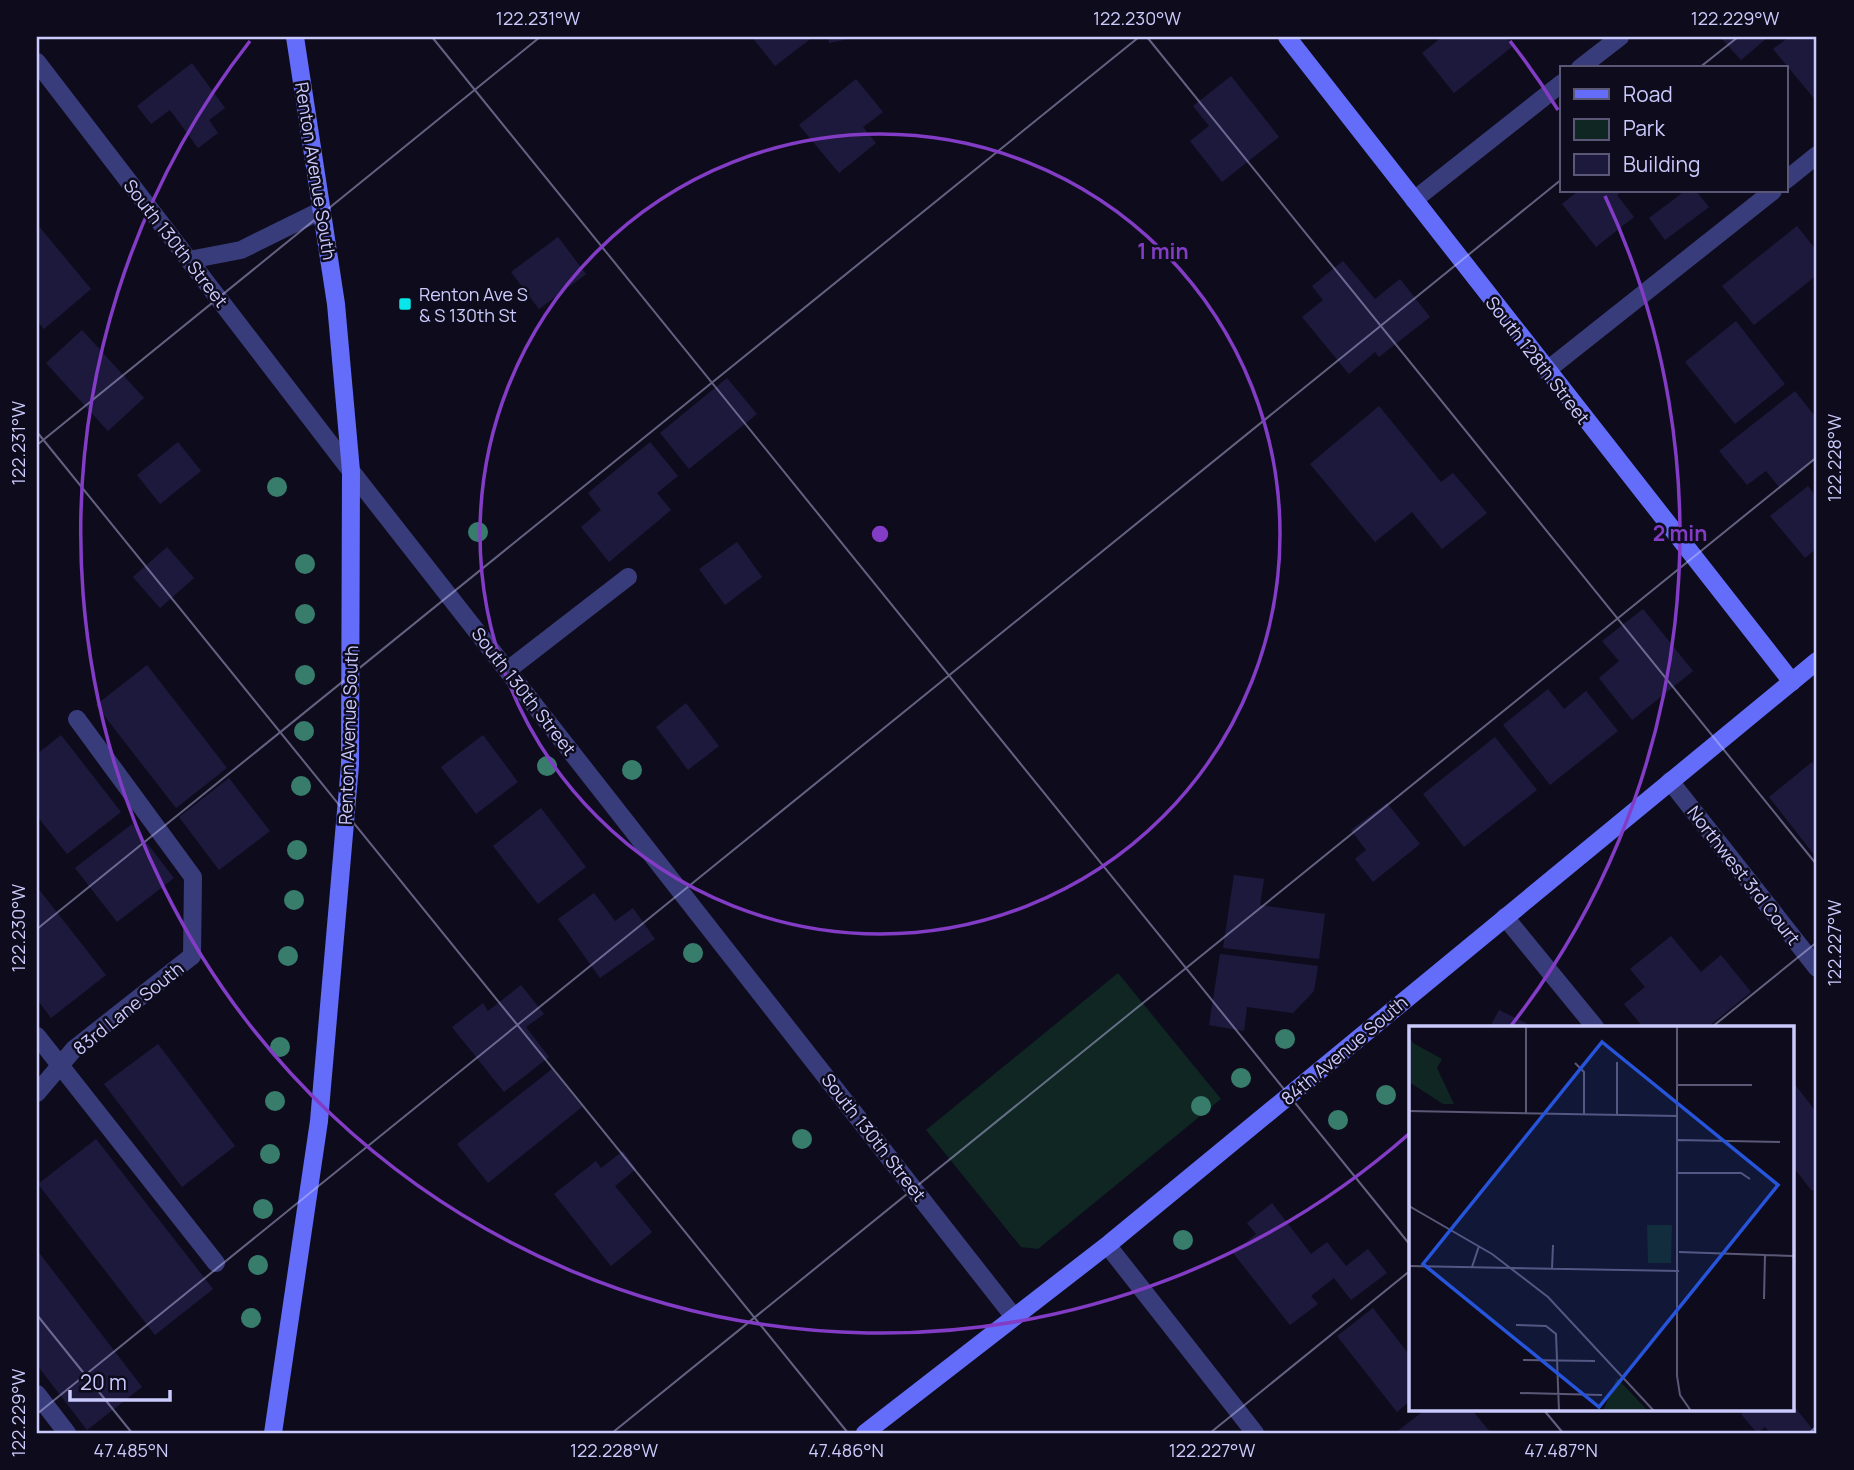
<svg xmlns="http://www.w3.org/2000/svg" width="1854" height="1470" font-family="Manrope,sans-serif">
<rect width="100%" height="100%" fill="#0e0c1c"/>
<polygon fill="#0f2623" points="1118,973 1221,1099 1038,1249 1021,1247 926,1130"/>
<g fill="#1d193d">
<polygon points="752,37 813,37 775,66"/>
<polygon points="828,37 853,37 853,38 829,43"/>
<polygon points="1442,37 1506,37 1513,46 1454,93 1422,53"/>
<polygon points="1720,37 1768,37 1741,60"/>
<polygon points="1789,37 1817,37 1817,102 1773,49"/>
<polygon points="192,63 225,108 209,120 218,133 198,148 170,110 151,124 137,106"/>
<polygon points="1231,76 1279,137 1222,182 1190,141 1209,126 1193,106"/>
<polygon points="856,79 883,112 863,127 876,143 839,173 799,125"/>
<polygon points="1578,191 1622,191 1617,195 1634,217 1596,247 1562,204"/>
<polygon points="1685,191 1696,191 1709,207 1665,240 1649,218"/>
<polygon points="37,224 91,289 44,329 37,321"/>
<polygon points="1797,226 1817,251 1817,275 1754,325 1722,286"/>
<polygon points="558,237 586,274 539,309 511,272"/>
<polygon points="1343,261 1375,299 1400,279 1430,317 1379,357 1375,352 1349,374 1302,317 1323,300 1312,286"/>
<polygon points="1736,321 1785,384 1735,424 1685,362"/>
<polygon points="82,330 144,398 108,431 46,363"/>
<polygon points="727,378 757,414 689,469 660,433"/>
<polygon points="1795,391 1817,419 1817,457 1779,487 1766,471 1747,485 1719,451"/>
<polygon points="1379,406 1441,482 1453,473 1487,513 1442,549 1412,512 1375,542 1310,464"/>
<polygon points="178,442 201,471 160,504 137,475"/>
<polygon points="650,442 678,476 657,493 671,510 609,562 581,527 601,510 588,493"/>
<polygon points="1808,486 1817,498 1817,548 1805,558 1770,516"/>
<polygon points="737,542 762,577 725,605 699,569"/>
<polygon points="167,547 194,578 160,608 133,577"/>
<polygon points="1643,609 1693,671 1632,720 1599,678 1619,661 1602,641"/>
<polygon points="147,665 227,768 176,808 96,705"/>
<polygon points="1548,689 1564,709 1586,691 1618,731 1550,785 1503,725"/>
<polygon points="686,703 719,746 688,770 656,727"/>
<polygon points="61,735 121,812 67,854 37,816 37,754"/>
<polygon points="483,735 518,782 476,814 441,767"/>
<polygon points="1495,737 1537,790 1464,847 1423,794"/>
<polygon points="1812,762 1817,768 1817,854 1815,856 1769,797"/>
<polygon points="229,778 270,831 219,870 179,817"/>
<polygon points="1387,803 1420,844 1373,882 1355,859 1366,850 1351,830"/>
<polygon points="541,808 586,867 538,904 493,846"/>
<polygon points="132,824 174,878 117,922 75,868"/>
<polygon points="1234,875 1264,879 1260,905 1325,914 1319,959 1223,948"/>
<polygon points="37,887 106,975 51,1018 37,999"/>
<polygon points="594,893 615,921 633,908 655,939 600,978 558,919"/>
<polygon points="1671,936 1701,972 1721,955 1751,992 1708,1027 1643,1027 1624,1004 1645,987 1630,969"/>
<polygon points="1220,954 1318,966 1314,991 1293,1013 1247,1007 1244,1031 1209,1025"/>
<polygon points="521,985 544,1014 526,1027 549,1057 504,1092 452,1027 483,1003 488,1011"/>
<polygon points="1499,1010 1534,1027 1490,1027"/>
<polygon points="158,1044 235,1146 182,1187 104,1084"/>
<polygon points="552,1069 582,1107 488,1183 457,1144"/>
<polygon points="1793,1082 1817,1113 1817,1187 1812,1191 1793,1167"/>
<polygon points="96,1139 213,1289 155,1335 38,1184"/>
<polygon points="623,1151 636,1169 615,1186 652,1232 611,1266 554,1194 596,1161 601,1168"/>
<polygon points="1272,1203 1311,1254 1327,1242 1346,1266 1368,1249 1387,1273 1351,1300 1334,1278 1311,1296 1318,1304 1290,1325 1233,1253 1256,1234 1247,1223"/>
<polygon points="37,1250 142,1387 87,1430 37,1365"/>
<polygon points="1373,1308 1411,1357 1411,1400 1397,1412 1337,1336"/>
<polygon points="1793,1405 1814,1431 1811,1433 1770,1433 1765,1427 1757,1433 1741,1414 1747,1409 1793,1409"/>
<polygon points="1426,1409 1471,1409 1491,1433 1395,1433"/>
</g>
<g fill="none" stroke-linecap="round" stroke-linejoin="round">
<g stroke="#393c7a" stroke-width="18">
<polyline points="1580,68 1620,37"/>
<polyline points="1786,180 1817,155"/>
<polyline points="1414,200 1562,83"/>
<polyline points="189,260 241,250 322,210"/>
<polyline points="1546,371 1773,191"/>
<polyline points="508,670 628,577"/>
<polyline points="77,719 193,877 192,956"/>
<polyline points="1505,917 1595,1027"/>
<polyline points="37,1036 216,1263"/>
<polyline points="37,1394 67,1433"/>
</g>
<g stroke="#393c7a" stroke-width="18">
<polyline points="37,62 351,471 1014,1317"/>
<polyline points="1670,781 1817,968"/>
<polyline points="37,1093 74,1049 192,956"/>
<polyline points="1110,1243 1108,1246 1255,1433"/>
</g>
<g stroke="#646df9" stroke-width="18">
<polyline points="1287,37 1792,682"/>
<polyline points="273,1433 319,1121 350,765 351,471 336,304 295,37"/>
<polyline points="865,1433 1110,1243 1817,661"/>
</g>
</g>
<g fill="#387d6c">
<circle cx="277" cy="487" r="10"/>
<circle cx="478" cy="532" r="10"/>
<circle cx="305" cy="564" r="10"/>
<circle cx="305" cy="614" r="10"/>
<circle cx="305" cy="675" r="10"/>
<circle cx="304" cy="731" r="10"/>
<circle cx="547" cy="766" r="10"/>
<circle cx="632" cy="770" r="10"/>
<circle cx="301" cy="786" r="10"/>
<circle cx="297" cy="850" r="10"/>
<circle cx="294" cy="900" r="10"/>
<circle cx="693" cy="953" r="10"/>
<circle cx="288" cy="956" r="10"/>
<circle cx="1285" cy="1039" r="10"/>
<circle cx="280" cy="1047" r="10"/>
<circle cx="1241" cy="1078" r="10"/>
<circle cx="1386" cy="1095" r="10"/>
<circle cx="275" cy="1101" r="10"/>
<circle cx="1201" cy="1106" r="10"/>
<circle cx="1338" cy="1120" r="10"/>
<circle cx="802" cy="1139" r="10"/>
<circle cx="270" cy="1154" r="10"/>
<circle cx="263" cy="1209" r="10"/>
<circle cx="1183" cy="1240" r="10"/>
<circle cx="258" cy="1265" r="10"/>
<circle cx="251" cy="1318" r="10"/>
</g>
<path fill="none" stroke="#cbcafd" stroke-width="2" stroke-opacity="0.45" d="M432 37 1411 1246M1147 37 1817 865M1699 68 1738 37M37 432 848 1433M37 445 540 37M37 929 1139 37M1712 1027 1817 942M37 1315 132 1433M1543 1409 1563 1433M37 1414 1562 179M612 1433 1817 457M1210 1433 1411 1270M1809 1433 1817 1426"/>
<g fill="none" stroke="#833cc5" stroke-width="3.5">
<circle cx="880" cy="534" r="400"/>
<path d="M1410 1133A800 800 0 0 1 250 41M1510 41A800 800 0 0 1 1558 110M1605 196A800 800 0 0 1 1510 1027"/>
</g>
<rect fill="#09e6ea" stroke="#0e0c1c" stroke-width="2.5" x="398" y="297" width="14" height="14" rx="3.5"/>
<g text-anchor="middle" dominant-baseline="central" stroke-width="5" stroke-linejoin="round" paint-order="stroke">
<g font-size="18" fill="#cbcafd" stroke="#0e0c1c">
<text transform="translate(316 171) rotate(81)">Renton Avenue South</text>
<text transform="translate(176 243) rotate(52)">South 130th Street</text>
<text transform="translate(1538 360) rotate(52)">South 128th Street</text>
<text transform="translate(524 691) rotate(52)">South 130th Street</text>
<text transform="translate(348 735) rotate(-88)">Renton Avenue South</text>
<text transform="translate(1744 875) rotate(52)">Northwest 3rd Court</text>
<text transform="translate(128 1008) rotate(-39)">83rd Lane South</text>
<text transform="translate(1344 1050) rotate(-40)">84th Avenue South</text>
<text transform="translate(874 1137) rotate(52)">South 130th Street</text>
</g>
<g font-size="18" fill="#cbcafd" stroke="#0e0c1c" text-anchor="start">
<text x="419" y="294">Renton Ave S<tspan x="419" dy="21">&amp; S 130th St</tspan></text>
</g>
</g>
<g transform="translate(1409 1026)">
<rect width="385" height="385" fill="#0e0c1c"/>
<path d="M0 9 4 17 33 33 28 42 45 78H34L0 56ZM238 199H263L262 237H239ZM208 352 239 385H194Z" fill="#0f2623"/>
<path fill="none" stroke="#5a5876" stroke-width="2" d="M117 0V87M268 0V350L271 369 282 385M166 37 175 46V89M269 59H343M0 85 269 90M208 89V36M269 114 371 116M269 147H332L341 153M0 180 83 228 139 271 245 385M270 226 385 230M0 240 270 245M63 241 70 220M143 243 144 219M355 273 356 228M107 299 137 300 147 308 150 385M114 334 186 335M111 367 193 369"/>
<path fill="#2654da" fill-opacity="0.15" stroke="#2654da" stroke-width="3.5" d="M193 16 369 159 190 381 14 238Z"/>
<rect width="385" height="385" fill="none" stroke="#cbcafd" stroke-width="3.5"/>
</g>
<circle cx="880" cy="534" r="10" fill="#833cc5" stroke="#0e0c1c" stroke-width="3.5"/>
<g font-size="21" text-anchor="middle" font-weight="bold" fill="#833cc5" stroke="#0e0c1c" stroke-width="5" stroke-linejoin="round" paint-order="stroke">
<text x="1163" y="259">1 min</text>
<text x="1680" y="541">2 min</text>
</g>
<rect width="1854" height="1470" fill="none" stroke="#0e0c1c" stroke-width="77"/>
<rect x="1560" y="66" width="228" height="126" fill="#0e0c1c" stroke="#5a5876" stroke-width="2"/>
<rect x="1574" y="89" width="35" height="10" fill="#646df9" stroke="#5a5876" stroke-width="2"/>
<text x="1623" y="102" font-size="21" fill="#cbcafd">Road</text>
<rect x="1574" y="119" width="35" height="21" fill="#0f2623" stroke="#5a5876" stroke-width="2"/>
<text x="1623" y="136" font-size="21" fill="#cbcafd">Park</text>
<rect x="1574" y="154" width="35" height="21" fill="#1d193d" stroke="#5a5876" stroke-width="2"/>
<text x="1623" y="172" font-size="21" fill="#cbcafd">Building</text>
<path d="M70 1390v10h100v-10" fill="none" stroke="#cbcafd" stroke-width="3.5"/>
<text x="80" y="1390" font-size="21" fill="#cbcafd" stroke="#0e0c1c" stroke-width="5" paint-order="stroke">20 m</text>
<rect x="38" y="38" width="1777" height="1394" fill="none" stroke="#cbcafd" stroke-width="2.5"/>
<g font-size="18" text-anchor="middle" fill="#cbcafd">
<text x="538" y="25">122.231°W</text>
<text x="1137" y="25">122.230°W</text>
<text x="1735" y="25">122.229°W</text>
<text transform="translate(19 443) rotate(-90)" y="6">122.231°W</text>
<text transform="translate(1835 458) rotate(-90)" y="6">122.228°W</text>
<text transform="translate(19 928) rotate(-90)" y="6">122.230°W</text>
<text transform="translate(1835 943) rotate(-90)" y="6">122.227°W</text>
<text transform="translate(19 1413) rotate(-90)" y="6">122.229°W</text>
<text x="131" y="1457">47.485°N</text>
<text x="614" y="1457">122.228°W</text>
<text x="846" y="1457">47.486°N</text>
<text x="1212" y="1457">122.227°W</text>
<text x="1561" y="1457">47.487°N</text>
</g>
</svg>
